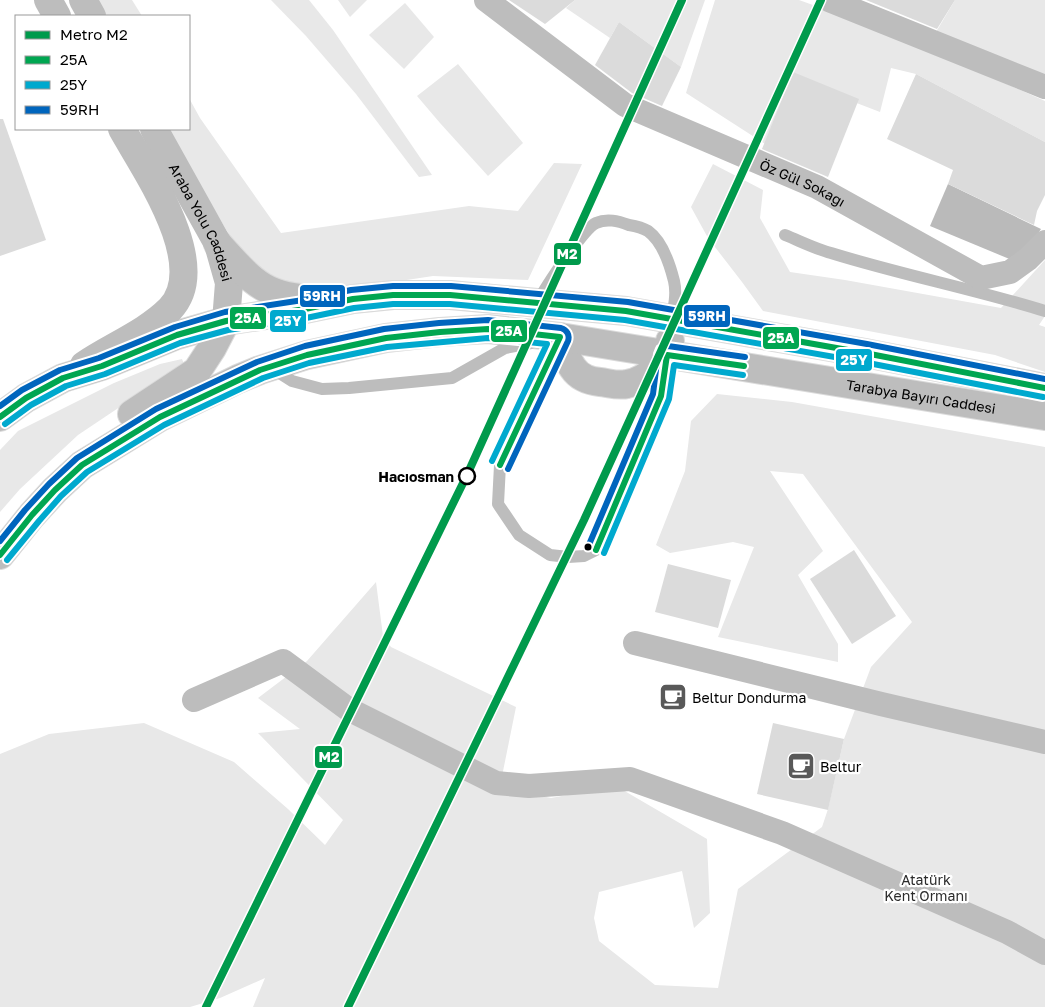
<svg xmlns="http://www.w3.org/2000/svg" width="1045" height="1007" font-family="'Golos Text',sans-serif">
<rect width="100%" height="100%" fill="#fff"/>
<g fill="#e8e8e8">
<polygon points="92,0 132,0 142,16 101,16"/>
<polygon points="271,0 309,0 333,30 432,175 419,177 356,94 306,36"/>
<polygon points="338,0 367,0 350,17"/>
<polygon points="575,0 705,0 681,67 619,22 610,38 566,8"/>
<polygon points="715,0 799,0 899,36 1045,101 1045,142 916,74 891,68 880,112 802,82 773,149 686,93"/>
<polygon points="955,0 1045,0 1045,87 936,32"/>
<polygon points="405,3 434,37 404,69 369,35"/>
<polygon points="458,64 523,143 488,176 440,123 417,96"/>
<polygon points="189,98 200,118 281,233 469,206 518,211 554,163 582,164 528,280 433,276 268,301 167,129 189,129"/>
<polygon points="713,164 763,190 760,218 790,272 845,280 1001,308 1045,260 1045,316 1039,325 1045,327 1045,372 995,355 763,311 742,282 708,238 691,207"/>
<polygon points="182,359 184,364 78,435 20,489 0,512 0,450 18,431 114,383 160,364"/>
<polygon points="717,394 792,402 1045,447 1045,1007 253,1007 265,978 220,998 190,1007 0,1007 0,754 49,734 144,723 234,762 288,809 325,845 343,820 258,733 300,729 258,698 307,661 376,582 383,636 391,647 516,707 500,786 512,790 551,798 616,786 707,839 710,913 694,928 682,871 599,892 594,918 599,941 655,985 718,988 738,889 822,827 828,809 844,739 871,667 912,622 803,474 770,471 823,551 798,575 838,644 838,662 718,637 754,547 733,542 670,553 656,545 685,471 691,421"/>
</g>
<polygon fill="#bababa" points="948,184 1041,229 1019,263 930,226"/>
<g fill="#dbdbdb">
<polygon points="509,0 575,0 545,24"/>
<polygon points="866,0 955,0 937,29"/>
<polygon points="619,22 681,67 662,106 632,93 595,65"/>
<polygon points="793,72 859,99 828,177 762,149"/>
<polygon points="916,74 1045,142 1045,195 1037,211 1034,225 948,184 953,170 887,139"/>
<polygon points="0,119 3,119 46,240 0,256"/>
<polygon points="854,550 896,616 852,644 810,579"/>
<polygon points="668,564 731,580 718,628 655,612"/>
<polygon points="773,723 844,739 828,810 757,794"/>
</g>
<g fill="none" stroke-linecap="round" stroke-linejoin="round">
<g stroke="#dbdbdb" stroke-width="30">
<g id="primary">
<path d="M218 244C252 281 264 298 316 299"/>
<path d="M560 337C563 347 566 359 573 368 579 377 590 381 600 382 609 383 618 386 627 384 648 380 667 362 670 341"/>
<polyline points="132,414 197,371 212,348 226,321"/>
<polyline points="0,417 26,398 63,378 102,366 177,335 226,321 305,309 353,299 393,295 450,295 626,311 865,353 1045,388"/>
<path id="s3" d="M0 555 32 515 55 490 82 465 160 417 238 379 260 370 307 355 386 338 440 332 488 329 560 337 1045 416"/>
</g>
</g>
<g stroke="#bdbdbd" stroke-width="12">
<path d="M785 235C800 241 816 249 831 253 902 275 974 289 1045 311"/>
<path d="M537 303C545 288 583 229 596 223 607 218 618 221 629 225 635 226 643 228 648 231 662 241 670 265 674 281 677 294 674 307 671 320"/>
<polyline points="558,341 500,465 498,504 519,535 550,555 568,557 584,556 596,550 661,396 666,362"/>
<polyline points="270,367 292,381 322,389 349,388 452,378 505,348 531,343"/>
</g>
<g stroke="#bdbdbd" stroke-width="24">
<path id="s1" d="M486 0 625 105 817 187 981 278 1010 272 1028 259 1045 242"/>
<polyline points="829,0 1045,87"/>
<polyline points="635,643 881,704 1045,742"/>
<polyline points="194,700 283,661 348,709 496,783 529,786 630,779 782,833 1007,932 1045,953"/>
</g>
<g stroke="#bdbdbd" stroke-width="28">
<polyline points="48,0 57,16"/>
<polyline points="83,0 92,16"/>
<path id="s2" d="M154 129 218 244 229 283 226 321"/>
<path d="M84 365C112 346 146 333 170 309 212 265 145 170 122 129"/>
</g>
<use href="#primary" stroke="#bdbdbd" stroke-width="28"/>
<g stroke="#fff" stroke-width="10">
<g id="bus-1">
<polyline points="0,417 26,398 63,378 102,366 177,335 226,321 305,309 353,299 393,295 450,295 626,311 865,353 1045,388"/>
<polyline points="596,550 661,396 667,355 744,366"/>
<polyline points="0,555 32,515 55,490 82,465 160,417 260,370 307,355 386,338 440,332 488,329 560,337 500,465"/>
</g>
</g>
<g stroke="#fff" stroke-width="10">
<g id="bus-2">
<polyline points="5,424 31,405 66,386 105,374 180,343 228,330 306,318 354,308 393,304 450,304 625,320 863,362 1043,397"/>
<polyline points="604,553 669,399 674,365 743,375"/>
<polyline points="7,560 39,521 61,496 87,472 164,425 263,378 309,363 387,347 488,338 547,344 492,461"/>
</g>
</g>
<g stroke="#fff" stroke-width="10">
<g id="bus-3">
<polyline points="0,406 22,390 60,370 99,358 175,327 225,312 303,300 351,290 393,286 451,286 628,302 867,344 1045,379"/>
<path d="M0 541 25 510 49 484 77 458 156 409 257 362 305 346 384 329 439 323 488 320 561 328C567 330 570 335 568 341L508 469"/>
<polyline points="588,547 653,394 658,354 660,349 668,346 745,357"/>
</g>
</g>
<use href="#bus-1" stroke="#00a651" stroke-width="6"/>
<use href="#bus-2" stroke="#00a9ce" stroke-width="6"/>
<use href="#bus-3" stroke="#0065bd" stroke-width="6"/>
<g stroke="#fff" stroke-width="11">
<g id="metro-1">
<polyline points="206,1007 467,475 682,0"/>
<polyline points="348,1007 584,520 821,0"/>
</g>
</g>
<use href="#metro-1" stroke="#009a4c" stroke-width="8"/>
</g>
<defs>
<g id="cafe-square" transform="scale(1.4375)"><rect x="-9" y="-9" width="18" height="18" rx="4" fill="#595959" stroke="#fff"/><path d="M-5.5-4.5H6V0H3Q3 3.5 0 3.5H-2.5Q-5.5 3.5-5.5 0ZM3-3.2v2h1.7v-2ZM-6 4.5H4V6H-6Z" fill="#fff"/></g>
</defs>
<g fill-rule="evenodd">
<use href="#cafe-square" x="673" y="697"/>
<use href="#cafe-square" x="801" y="766"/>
</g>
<circle fill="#fff" stroke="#000" stroke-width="2.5" cx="467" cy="476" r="8"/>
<circle fill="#000" stroke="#fff" stroke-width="2" cx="588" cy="547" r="4.5"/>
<g text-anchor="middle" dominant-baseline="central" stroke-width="4.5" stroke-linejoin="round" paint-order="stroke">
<g font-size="14" fill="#000" stroke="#fff">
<text stroke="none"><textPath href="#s1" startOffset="368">Öz Gül Sokağı</textPath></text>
<text stroke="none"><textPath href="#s2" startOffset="105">Araba Yolu Caddesi</textPath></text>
<text stroke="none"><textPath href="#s3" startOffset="995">Tarabya Bayırı Caddesi</textPath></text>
</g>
<g font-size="14" font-weight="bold" fill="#000" stroke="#fff" text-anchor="end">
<text x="454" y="476">Hacıosman</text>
</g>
<g font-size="14" fill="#000" stroke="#fff" text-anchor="start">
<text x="692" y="697">Beltur Dondurma</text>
<text x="820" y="766">Beltur</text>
</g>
<g font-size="14" fill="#2c2c2c" stroke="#fff">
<text x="926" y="879">Atatürk<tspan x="926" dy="16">Kent Ormanı</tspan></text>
</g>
</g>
<g stroke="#fff" stroke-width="2">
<rect x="553" y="242" width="29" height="24" rx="5" fill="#009a4c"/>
<rect x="299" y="284" width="47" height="24" rx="5" fill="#0065bd"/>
<rect x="683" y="304" width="48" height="24" rx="5" fill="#0065bd"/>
<rect x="229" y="306" width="38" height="24" rx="5" fill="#00a651"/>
<rect x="269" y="309" width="38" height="24" rx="5" fill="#00a9ce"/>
<rect x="490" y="319" width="38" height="24" rx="5" fill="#00a651"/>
<rect x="762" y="326" width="38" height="24" rx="5" fill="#00a651"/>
<rect x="835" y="348" width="38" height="24" rx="5" fill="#00a9ce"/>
<rect x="314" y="745" width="29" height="24" rx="5" fill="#009a4c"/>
</g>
<g font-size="14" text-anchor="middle" font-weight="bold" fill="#fff">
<text x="567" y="259">M2</text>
<text x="322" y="301">59RH</text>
<text x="707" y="321">59RH</text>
<text x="248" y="323">25A</text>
<text x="288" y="326">25Y</text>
<text x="509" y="336">25A</text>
<text x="781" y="343">25A</text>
<text x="854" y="365">25Y</text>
<text x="329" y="762">M2</text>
</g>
<rect x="15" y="15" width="175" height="115" fill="#ffffff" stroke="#999999"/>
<rect x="25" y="31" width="25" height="8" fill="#009a4c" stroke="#999999"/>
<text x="60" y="40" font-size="15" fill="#000000">Metro M2</text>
<rect x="25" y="56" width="25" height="8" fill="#00a651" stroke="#999999"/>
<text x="60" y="65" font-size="15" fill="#000000">25A</text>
<rect x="25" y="81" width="25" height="8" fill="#00a9ce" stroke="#999999"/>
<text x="60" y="90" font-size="15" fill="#000000">25Y</text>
<rect x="25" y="106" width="25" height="8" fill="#0065bd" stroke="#999999"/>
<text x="60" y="115" font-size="15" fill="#000000">59RH</text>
</svg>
